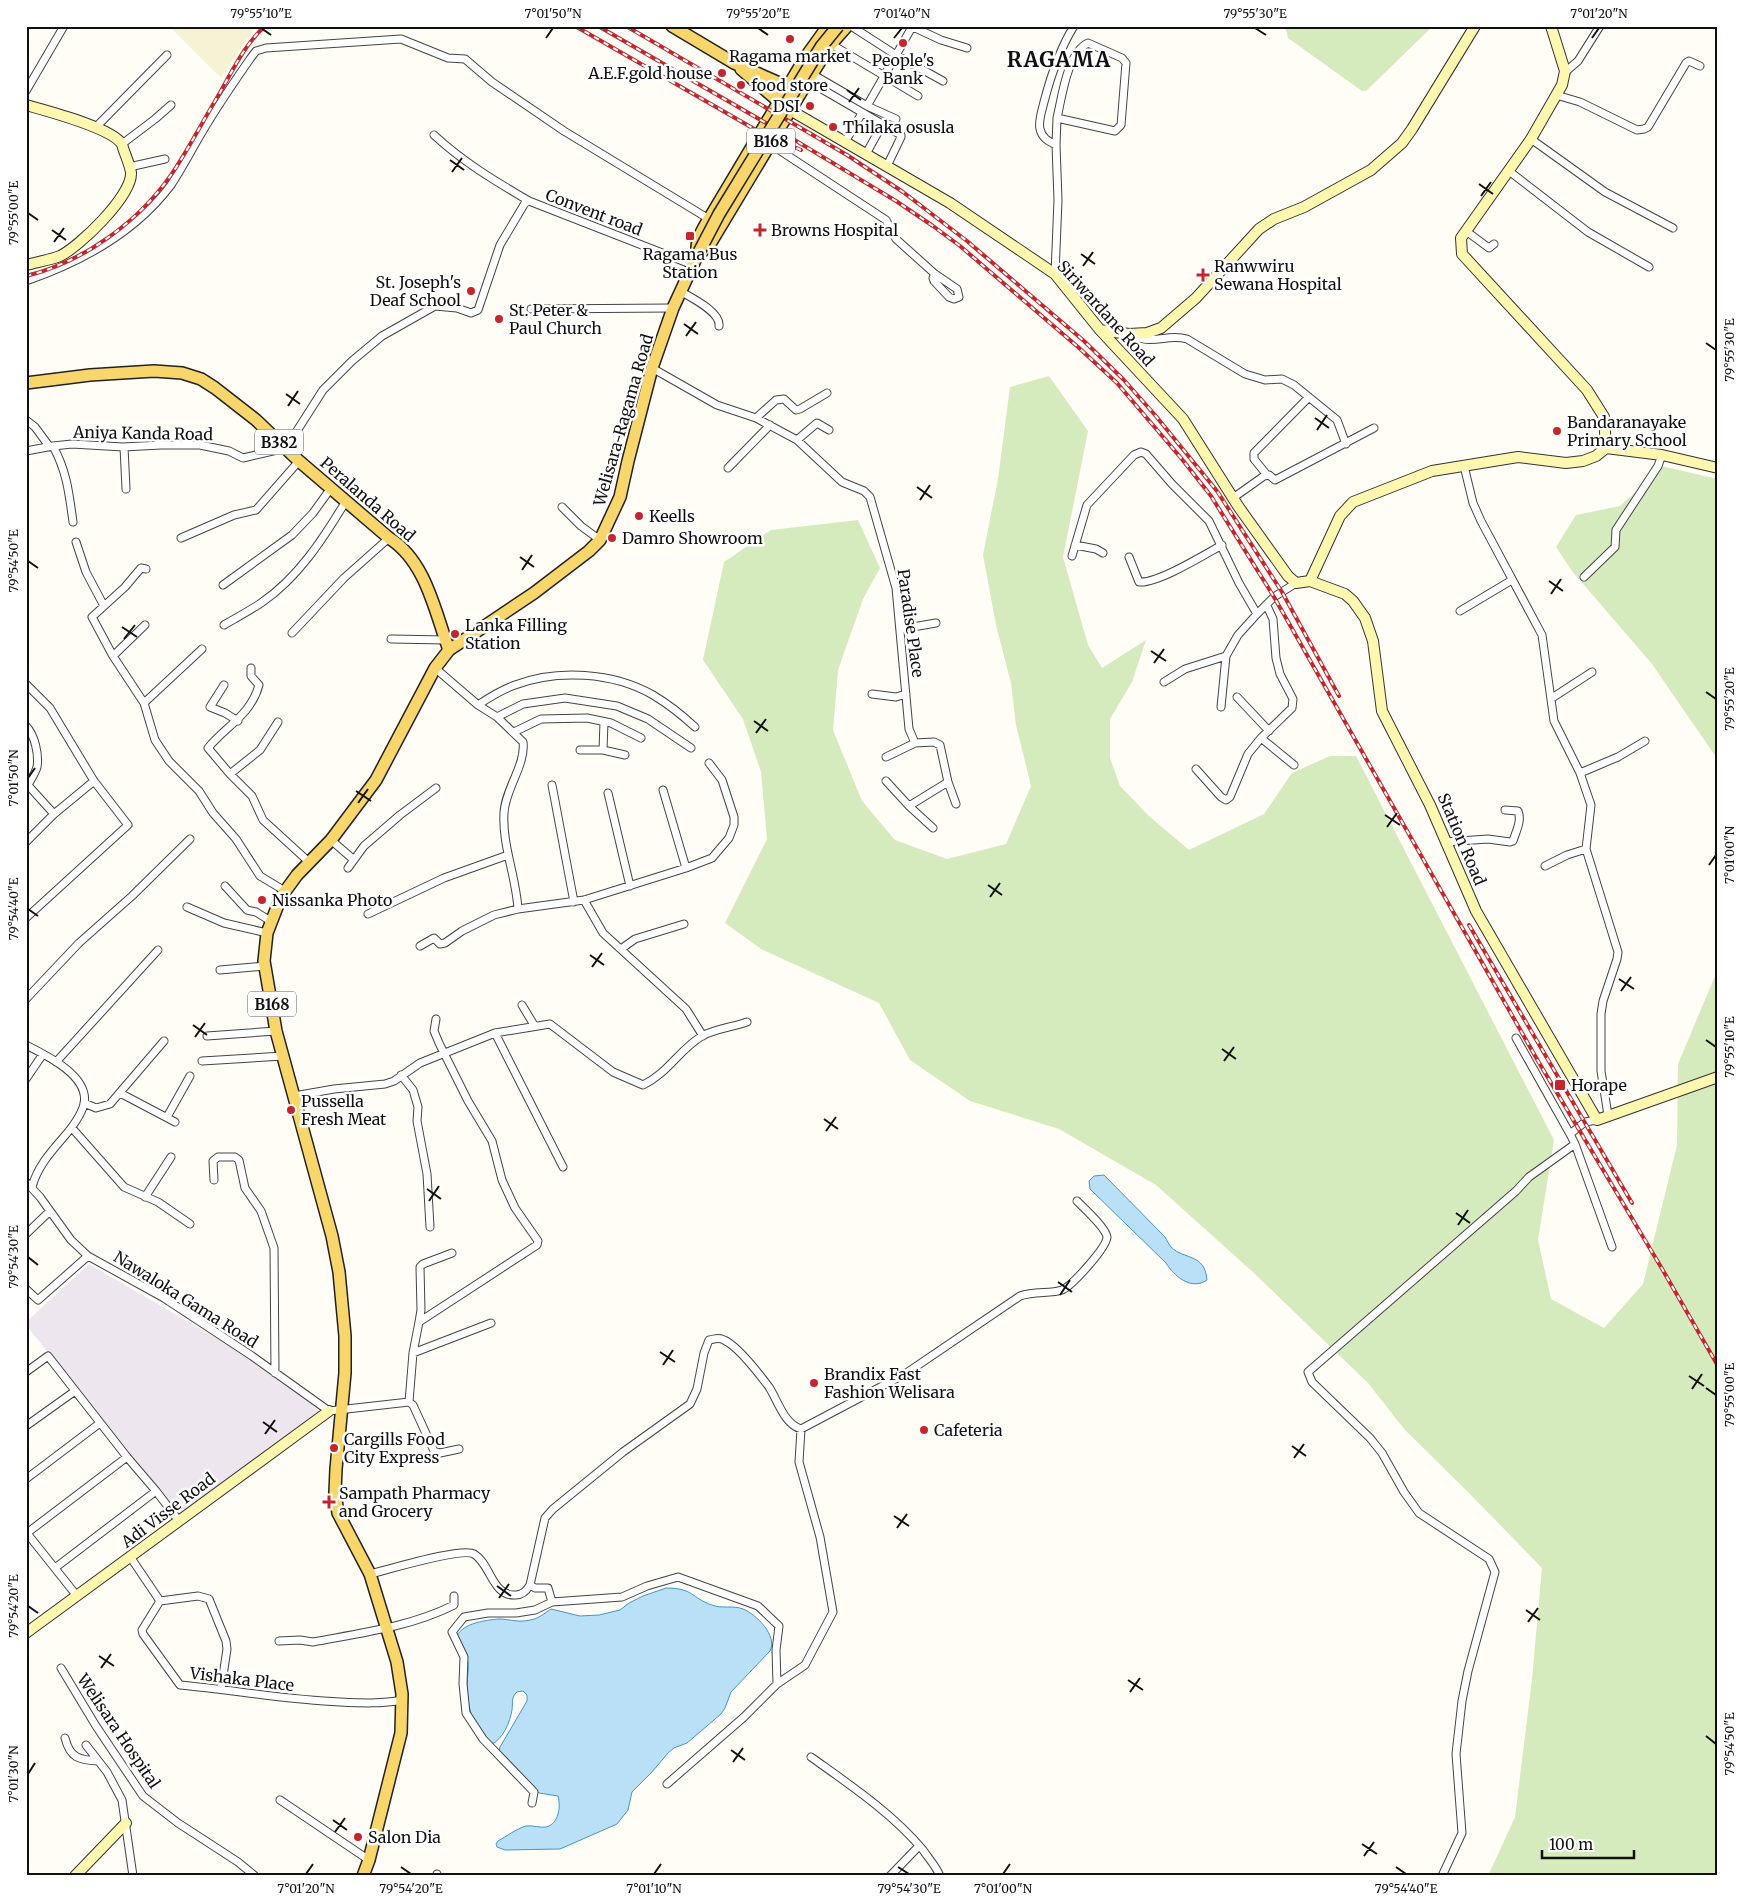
<svg xmlns="http://www.w3.org/2000/svg" width="1744" height="1902" font-family="Merriweather,serif">
<rect width="100%" height="100%" fill="#fffdf5"/>
<path fill="#eee6ef" d="M89,1264L223,1342L292,1389L309,1401L324,1417L182,1518L26,1325V1322Z"/>
<path fill="#f6f3d4" d="M169,26H256L221,78Z"/>
<path fill="#d5ebbd" d="M1285,26H1433L1366,91H1362L1288,38Z
M1049,376L1088,431L1063,557L1088,645L1102,668L1146,640L1132,682L1110,719V758L1120,786L1150,817L1189,850L1264,814L1292,773L1330,756H1356L1554,1140L1538,1240L1551,1299L1604,1328L1643,1284L1677,1145L1678,1064L1718,969V1876H1488L1515,1817L1532,1679L1542,1568L1469,1493L1405,1430L1368,1383L1255,1274L1156,1185L1059,1129L970,1101L910,1060L879,1003L761,949L725,923L767,839L761,772L743,719L703,660L724,562L771,530L858,520L880,568L863,599L838,670L833,730L862,801L895,840L947,859L1006,844L1031,786L1016,725L1011,683L996,625L983,555L998,479L1010,387Z
M1661,466L1718,479V760L1652,664L1572,571L1556,547L1576,515L1620,506L1655,475Z"/>
<path fill="#b9e0f7" stroke="#3f96cf" d="M1104,1175L1165,1237C1167,1240 1169,1245 1171,1247C1184,1260 1205,1253 1207,1280C1191,1291 1174,1276 1166,1263L1090,1189L1089,1181L1094,1176Z
M666,1588C694,1588 691,1598 712,1605C722,1609 733,1605 743,1609C756,1614 778,1636 770,1651L731,1692L725,1708L721,1714L687,1743L674,1748L669,1752L651,1773L632,1792L628,1810L617,1824L560,1849L505,1850L497,1847L496,1844L498,1841C507,1836 516,1829 526,1826C533,1825 540,1828 546,1827C559,1824 561,1806 558,1796L539,1793L535,1790L499,1753L500,1747L527,1701V1695L523,1691L517,1692C511,1697 513,1703 512,1710C510,1722 503,1739 492,1744C473,1733 467,1705 467,1685C467,1677 469,1669 468,1662C465,1653 461,1644 457,1636C463,1623 486,1620 499,1619C509,1619 519,1623 530,1620C538,1619 545,1613 551,1609L580,1616L599,1615L620,1610L629,1603L643,1596Z"/>
<g fill="none" stroke-linecap="round" stroke-linejoin="round">
<g stroke="#444" stroke-width="9">
<path id="street" d="M851,26L896,55L943,81
M911,26L941,40L967,48
M831,44L918,96
M1564,73L1578,61L1600,26
M812,74L867,106L896,119
M808,81L901,135V137L887,166
M26,91L64,26
M1556,95L1580,102L1637,130L1644,129L1648,127L1686,63L1689,61L1700,66
M867,106L912,27
M95,128L167,55
M434,135C463,162 495,181 529,201
M1531,139L1605,192L1673,228
M845,142L862,113
M122,144L155,119L171,105
M770,144L886,220L896,239L935,274L957,289L959,297L954,299L949,297L934,281L933,278L935,274
M1056,145C1048,141 1042,138 1040,129C1038,121 1042,111 1044,102C1051,75 1059,50 1074,26
M866,154L882,125
M129,167L165,159
M1509,171L1588,232L1649,267
M1466,231L1489,248L1494,244
M1055,274L1058,200L1056,145L1057,118L1115,131L1121,125L1126,63L1122,58L1088,43C1067,53 1062,97 1057,118
M26,281C81,262 136,232 171,185C183,167 193,147 204,129C218,105 234,82 250,59L256,51L266,48L401,39L448,58L465,59L492,82L564,131L709,219
M680,291C692,298 721,312 719,326
M531,309L673,308
M1132,335C1155,346 1166,333 1187,339L1245,374L1265,380L1282,379L1294,385L1337,420L1346,444
M652,368L717,405L756,418L797,440L842,482L864,491L870,497L896,588L909,729L915,743L934,742L940,745L948,782L956,804
M756,418L776,400L784,399L796,410L800,409L827,393
M26,420L35,427L49,446
M797,440L817,423L829,430
M53,446C67,472 69,493 73,522
M124,447L126,489
M26,451L53,446L72,444L123,447L161,445H200L229,451L243,458L286,448L323,390L352,361L382,336L435,306L457,308L471,313L478,310L500,245L525,203L529,201L693,265
M1464,466L1473,503L1481,521L1542,635L1554,721L1580,773L1591,805L1586,849L1618,952L1617,959L1603,1001L1601,1014V1071L1608,1115
M728,468L770,425
M1267,475L1254,459V453L1309,397
M1233,498L1264,476L1269,475L1275,480L1374,428
M562,507L581,526L600,540
M181,538L234,515L256,510L299,461
M76,542L86,572L104,606
M1075,545L1096,549L1103,553
M1072,556L1087,505L1134,455L1141,452L1146,454L1172,484L1209,521L1239,583L1257,614
M1129,557L1139,582C1157,584 1204,555 1222,545
M146,569L141,568L125,587L92,617L113,656L144,703L155,740L169,761L199,791L213,813L236,839L260,876L285,891
M1584,577L1615,547L1616,530L1658,466L1662,455
M223,585L292,535L313,513L331,488
M1460,611L1512,580
M224,625C236,618 249,611 261,603C298,578 323,539 346,501
M901,629L936,623
M292,633L344,578L389,538
M391,639L446,640
M113,656L145,625
M251,668V676L259,685C251,715 226,726 208,748L230,774L252,796L263,820L309,862
M435,668L478,705L497,717L523,742C526,765 505,789 504,813C502,845 516,876 518,909
M1164,682L1185,669L1226,656L1238,635L1257,614L1274,597L1296,583
M26,684L50,708L94,781L128,825L26,918
M224,685L210,707L225,713L238,721
M872,694L896,697L906,694
M1237,697L1269,731
M1552,698L1592,672
M144,703L202,649
M478,705C490,697 501,690 515,685C557,669 613,672 653,695C668,704 682,715 695,727
M1221,707L1226,656
M497,717L523,704L565,698L617,706L648,719L691,748
M26,726C35,735 39,755 37,767C35,774 31,779 28,785
M514,732L541,719L587,718L611,723L641,738
M1261,738L1294,765
M580,750H603L625,755
M603,750L604,722
M886,757L915,743
M1196,769L1221,797L1226,800L1230,797L1248,754L1261,738L1292,708L1293,699L1280,674L1276,658L1273,619L1267,606
M1580,773L1618,757L1645,741
M230,774L260,750L278,722
M886,781L909,806L933,828
M26,783L54,814
M552,785L574,902
M663,790L686,868
M608,793L630,886
M909,806L948,782
M331,840L354,860
M26,842L54,814L94,781
M1445,842L1488,839L1510,842L1513,841C1516,831 1522,821 1518,811L1505,810
M1545,866L1567,855L1586,849
M348,868L364,846L400,815L436,788
M225,886L247,910L256,912L272,922
M584,900L603,933L686,1009L703,1036
M187,907L224,923L267,933
M368,914L444,878L508,855
M420,946L434,938L440,944L445,943L462,931L494,915L518,909L584,900L686,868L712,858L729,838L734,825V817L722,780L709,763
M621,949L635,939L684,924
M220,970L265,966
M26,999L79,943L132,896L190,839
M522,1005L534,1025
M495,1033L563,1167
M207,1036L276,1031
M1516,1038L1570,1134
M26,1045C46,1055 90,1076 84,1104C81,1116 70,1130 62,1139C49,1154 37,1168 32,1187
M202,1061L283,1056
M56,1062L158,950
M401,1075L413,1090L418,1107L417,1121L427,1174L430,1227
M26,1079L43,1054
M120,1093L175,1122
M294,1096L334,1089L385,1084L394,1081L420,1063L495,1033L550,1024L613,1072L643,1085C667,1074 680,1049 702,1036C715,1029 733,1027 747,1022
M84,1103L96,1108L110,1104L164,1041
M167,1117L190,1076
M72,1128L124,1187L158,1202L190,1224
M1575,1144L1570,1134L1585,1122L1597,1120
M214,1180L213,1161L218,1157H235L239,1160L245,1188L261,1211L274,1248L275,1373
M26,1182L40,1197L71,1240L88,1256L164,1298L252,1356L329,1411L409,1402L413,1405L434,1451L440,1453L459,1449
M145,1197L171,1157
M26,1234L50,1211
M26,1289L38,1300L88,1256
M419,1322L421,1310L420,1267L423,1264L452,1253
M413,1353L491,1323
M26,1372L48,1356L127,1457
M409,1402L413,1353L419,1322L537,1245L538,1241L515,1208L502,1180L492,1141L468,1101L439,1043L434,1031L436,1019
M26,1426L75,1391
M26,1479L100,1423
M26,1532L77,1596
M27,1533L127,1457L156,1491
M131,1558L160,1601
M55,1568L156,1491L179,1521
M370,1574C388,1570 461,1547 474,1554C491,1564 492,1597 516,1595C523,1595 527,1590 530,1585L545,1518L553,1509L623,1452L690,1404L697,1389L704,1353L709,1340C715,1339 719,1337 724,1340C738,1346 760,1375 769,1387C778,1401 784,1424 801,1429L905,1374L1020,1296C1035,1291 1050,1294 1062,1290C1072,1286 1107,1247 1107,1237C1106,1228 1084,1208 1077,1201
M530,1585L535,1588H548L552,1602L535,1610L516,1613H488L464,1617L452,1632L464,1657L463,1684L466,1713L483,1739L534,1792L532,1803
M160,1601L142,1630L143,1634L180,1685C234,1690 287,1700 340,1702C361,1703 382,1704 402,1700
M160,1601L198,1596L209,1599L226,1641L227,1649L221,1689
M552,1602L622,1597L647,1586L678,1577L758,1606L779,1626L776,1650L777,1684
M279,1641L300,1640L313,1642C361,1633 410,1627 454,1605V1596
M61,1668L96,1726L143,1796L178,1823L238,1862L255,1876
M65,1738C70,1758 79,1760 98,1761
M86,1745L107,1772L122,1800L133,1876
M811,1757C850,1785 892,1813 923,1850C929,1859 936,1866 940,1876
M667,1784L744,1717L777,1684L805,1665L833,1612L820,1537L799,1462L801,1429
M280,1800L369,1860
M437,1874V1876
M890,1876L919,1846
M1442,1876L1462,1833L1456,1754L1462,1701L1468,1671L1495,1572L1489,1559L1419,1513L1404,1492L1382,1453L1370,1438L1312,1382L1308,1372L1516,1191L1529,1177L1575,1144L1612,1247"/>
</g>
<g stroke="#333" stroke-width="12">
<path id="secondary" d="M1551,26L1565,71L1562,85L1531,139L1461,238L1462,254L1587,390L1604,417L1606,448L1662,455L1718,468
M26,105C47,111 110,127 122,144C124,153 130,164 131,173C132,196 79,247 60,256C50,260 37,262 26,265
M790,110L950,203L1055,274L1100,330L1183,419L1238,506L1288,576L1296,583L1310,581L1345,594L1353,601L1365,618L1373,641L1382,711L1430,805L1476,911L1597,1120L1718,1077
M1100,330L1129,334L1147,333L1161,328L1196,298L1259,229L1274,219L1304,207L1371,170L1402,143L1412,129L1475,26
M1310,581L1340,516L1353,502L1432,471L1518,457L1566,463L1583,461L1596,456L1606,448
M26,1633L329,1411
M75,1876L126,1823"/>
</g>
<g stroke="#222" stroke-width="14">
<path id="primary" d="M672,26L734,63L795,90
M741,69L784,106
M697,256C695,242 702,230 709,219L805,58L828,26
M26,383L90,375L154,371L182,373L201,379L215,388L256,420L299,461L389,538C426,561 435,612 449,650
M363,1876L369,1860L401,1733L402,1694L397,1662L370,1574L338,1513L335,1492L336,1469L345,1373V1336L339,1272L332,1236L276,1031L264,961L267,933L281,897L297,875L331,840L376,780L435,668L449,650L534,593L589,551L600,540L620,497L628,461L652,368L673,308L697,256L710,244L812,74L831,44L847,26"/>
</g>
<use href="#street" stroke="#fff" stroke-width="7"/>
<use href="#secondary" stroke="#fff6b0" stroke-width="10"/>
<use href="#primary" stroke="#f9d66b" stroke-width="11"/>
<g stroke="#c4262e" stroke-width="4">
<path id="rail" d="M575,26L756,130L801,150
M598,26L778,130L896,201L933,226L960,246L1078,347L1117,383L1181,458L1211,496L1274,597L1538,1061L1661,1267L1718,1366
M626,26L847,155L903,192L967,241L1084,341L1123,379L1155,415L1217,491L1282,592L1339,696
M26,276C84,262 140,221 173,172C189,148 203,121 218,96C232,72 244,45 265,26
M1469,925L1632,1203"/>
</g>
<use href="#rail" stroke="#fff" stroke-width="2" stroke-dasharray="5.5" stroke-linecap="butt"/>
<g stroke="#222" stroke-width="14" stroke-linecap="butt">
<path id="primary-bridge" d="M697,256L719,214L821,47L838,26"/>
</g>
<use href="#primary-bridge" stroke="#f9d66b" stroke-width="11"/>
</g>
<path fill="none" stroke="#111" stroke-width="2" d="M261,28L271,35M758,28L768,35M1255,28L1266,35M546,38L553,28M894,38L902,28M1592,38L1599,28M847,90L861,100M849,102L859,88M450,160L464,170M452,172L462,158M1479,184L1493,194M1481,196L1491,182M28,213L38,220M52,230L66,240M54,242L64,228M1081,254L1095,264M1083,266L1093,252M684,324L698,334M686,336L696,322M1706,343L1716,350M286,394L300,404M288,406L298,391M1315,418L1329,428M1317,430L1327,415M917,487L932,498M920,500L930,485M520,557L534,567M28,561L38,568M522,570L532,555M1549,581L1563,591M1551,594L1561,579M122,627L137,637M124,639L135,625M1151,651L1166,661M1154,663L1164,649M1706,692L1716,699M754,721L768,731M756,733L766,719M28,778L35,768M356,791L371,801M358,803L368,789M1385,815L1400,825M1387,827L1397,813M1709,865L1716,855M988,885L1002,895M990,897L1000,883M28,909L38,916M590,955L604,965M592,967L602,953M1619,979L1634,989M1621,991L1631,977M193,1025L207,1035M195,1037L205,1023M1706,1040L1716,1047M1222,1049L1236,1059M1224,1061L1234,1047M824,1119L838,1129M826,1131L836,1117M427,1189L441,1199M429,1201L439,1186M1456,1213L1470,1223M1458,1225L1468,1210M28,1257L38,1265M1058,1282L1072,1292M1060,1295L1070,1280M660,1352L675,1362M663,1365L673,1350M1689,1376L1704,1386M1706,1388L1716,1395M1692,1389L1702,1374M263,1422L277,1432M265,1434L275,1420M1292,1446L1306,1456M1294,1458L1304,1444M894,1516L909,1526M897,1528L907,1514M497,1586L511,1596M499,1598L509,1584M28,1606L38,1613M1526,1610L1540,1620M1528,1622L1538,1608M99,1656L114,1666M101,1668L111,1654M1128,1680L1143,1690M1130,1692L1140,1678M1706,1736L1716,1744M731,1750L745,1760M733,1762L743,1748M28,1774L35,1763M333,1820L347,1830M335,1832L345,1818M1362,1844L1377,1854M1364,1856L1374,1842M401,1867L411,1874M898,1867L909,1874M1396,1867L1406,1874M306,1874L313,1864M654,1874L661,1864M1003,1874L1010,1864"/>
<g fill="#c4262e" stroke="#fff" stroke-width="2">
<circle cx="790" cy="39" r="5"/>
<circle cx="903" cy="43" r="5"/>
<circle cx="722" cy="73" r="5"/>
<circle cx="741" cy="85" r="5"/>
<circle cx="810" cy="106" r="5"/>
<circle cx="833" cy="127" r="5"/>
<path d="M757.5 222.5h5v5h5v5h-5v5h-5v-5h-5v-5h5z"/>
<rect x="685" y="231" width="10" height="10" rx="2.5"/>
<path d="M1200.5 267.5h5v5h5v5h-5v5h-5v-5h-5v-5h5z"/>
<circle cx="471" cy="291" r="5"/>
<circle cx="499" cy="319" r="5"/>
<circle cx="1557" cy="431" r="5"/>
<circle cx="639" cy="516" r="5"/>
<circle cx="612" cy="538" r="5"/>
<circle cx="455" cy="634" r="5"/>
<circle cx="262" cy="900" r="5"/>
<rect x="1554" y="1079" width="12" height="12" rx="2.5"/>
<circle cx="291" cy="1110" r="5"/>
<circle cx="814" cy="1383" r="5"/>
<circle cx="924" cy="1430" r="5"/>
<circle cx="334" cy="1448" r="5"/>
<path d="M326.5 1494.5h5v5h5v5h-5v5h-5v-5h-5v-5h5z"/>
<circle cx="358" cy="1837" r="5"/>
</g>
<g text-anchor="middle" dominant-baseline="central" stroke-width="5" stroke-linejoin="round" paint-order="stroke">
<g fill="#fff" stroke="#585858" stroke-width="1">
<rect x="747" y="128.5" width="48" height="25" rx="4"/>
<rect x="255" y="429.5" width="48" height="25" rx="4"/>
<rect x="248" y="991.5" width="48" height="25" rx="4"/>
</g>
<g font-size="15" font-weight="bold" fill="#111">
<text x="771" y="141">B168</text>
<text x="279" y="442">B382</text>
<text x="272" y="1004">B168</text>
</g>
<g font-size="16" fill="#111" stroke="#fff" text-anchor="start">
<text x="790" y="56" text-anchor="middle">Ragama market</text>
<text x="903" y="60" text-anchor="middle">People's<tspan x="903" dy="18">Bank</tspan></text>
<text x="712" y="73" text-anchor="end">A.E.F.gold house</text>
<text x="751" y="85">food store</text>
<text x="800" y="106" text-anchor="end">DSI</text>
<text x="843" y="127">Thilaka osusla</text>
<text x="771" y="230">Browns Hospital</text>
<text x="690" y="254" text-anchor="middle">Ragama Bus<tspan x="690" dy="18">Station</tspan></text>
<text x="1214" y="266">Ranwwiru<tspan x="1214" dy="18">Sewana Hospital</tspan></text>
<text x="461" y="282" text-anchor="end">St. Joseph's<tspan x="461" dy="18">Deaf School</tspan></text>
<text x="509" y="310">St. Peter &amp;<tspan x="509" dy="18">Paul Church</tspan></text>
<text x="1567" y="422">Bandaranayake<tspan x="1567" dy="18">Primary School</tspan></text>
<text x="649" y="516">Keells</text>
<text x="622" y="538">Damro Showroom</text>
<text x="465" y="625">Lanka Filling<tspan x="465" dy="18">Station</tspan></text>
<text x="272" y="900">Nissanka Photo</text>
<text x="1571" y="1085">Horape</text>
<text x="301" y="1101">Pussella<tspan x="301" dy="18">Fresh Meat</tspan></text>
<text x="824" y="1374">Brandix Fast<tspan x="824" dy="18">Fashion Welisara</tspan></text>
<text x="934" y="1430">Cafeteria</text>
<text x="344" y="1439">Cargills Food<tspan x="344" dy="18">City Express</tspan></text>
<text x="339" y="1493">Sampath Pharmacy<tspan x="339" dy="18">and Grocery</tspan></text>
<text x="368" y="1837">Salon Dia</text>
</g>
<g font-size="16" fill="#111" stroke="#fff">
<text transform="translate(594 212) rotate(21)">Convent road</text>
<text transform="translate(1106 313) rotate(48)">Siriwardane Road</text>
<text transform="translate(623 420) rotate(-74)">Welisara-Ragama Road</text>
<text transform="translate(143 433) rotate(1)">Aniya Kanda Road</text>
<text transform="translate(368 499) rotate(41)">Peralanda Road</text>
<text transform="translate(911 623) rotate(82)">Paradise Place</text>
<text transform="translate(1462 839) rotate(67)">Station Road</text>
<text transform="translate(186 1299) rotate(32)">Nawaloka Gama Road</text>
<text transform="translate(168 1510) rotate(-37)">Adi Visse Road</text>
<text transform="translate(242 1679) rotate(7)">Vishaka Place</text>
<text transform="translate(119 1731) rotate(56)">Welisara Hospital</text>
</g>
<g font-size="21" font-weight="bold" letter-spacing="1" fill="#111" stroke="#fff">
<text x="1059" y="59">RAGAMA</text>
</g>
</g>
<rect width="1744" height="1902" fill="none" stroke="#ffffff" stroke-width="55"/>
<path d="M1542 1850v8h92v-8" fill="none" stroke="#111111" stroke-width="2.5"/>
<text x="1549" y="1850" font-size="15" fill="#111111" stroke="#ffffff" stroke-width="4" paint-order="stroke">100 m</text>
<rect x="28" y="28" width="1688" height="1846" fill="none" stroke="#111" stroke-width="2"/>
<g font-size="12" text-anchor="middle" fill="#111">
<text x="261" y="18">79°55'10"E</text>
<text x="553" y="18">7°01'50"N</text>
<text x="758" y="18">79°55'20"E</text>
<text x="902" y="18">7°01'40"N</text>
<text x="1255" y="18">79°55'30"E</text>
<text x="1599" y="18">7°01'20"N</text>
<text transform="translate(14 213) rotate(-90)" y="4">79°55'00"E</text>
<text transform="translate(1730 350) rotate(-90)" y="4">79°55'30"E</text>
<text transform="translate(14 561) rotate(-90)" y="4">79°54'50"E</text>
<text transform="translate(1730 699) rotate(-90)" y="4">79°55'20"E</text>
<text transform="translate(14 778) rotate(-90)" y="4">7°01'50"N</text>
<text transform="translate(1730 855) rotate(-90)" y="4">7°01'00"N</text>
<text transform="translate(14 909) rotate(-90)" y="4">79°54'40"E</text>
<text transform="translate(1730 1047) rotate(-90)" y="4">79°55'10"E</text>
<text transform="translate(14 1257) rotate(-90)" y="4">79°54'30"E</text>
<text transform="translate(1730 1395) rotate(-90)" y="4">79°55'00"E</text>
<text transform="translate(14 1606) rotate(-90)" y="4">79°54'20"E</text>
<text transform="translate(1730 1744) rotate(-90)" y="4">79°54'50"E</text>
<text transform="translate(14 1774) rotate(-90)" y="4">7°01'30"N</text>
<text x="306" y="1893">7°01'20"N</text>
<text x="411" y="1893">79°54'20"E</text>
<text x="654" y="1893">7°01'10"N</text>
<text x="909" y="1893">79°54'30"E</text>
<text x="1003" y="1893">7°01'00"N</text>
<text x="1406" y="1893">79°54'40"E</text>
</g>
</svg>
